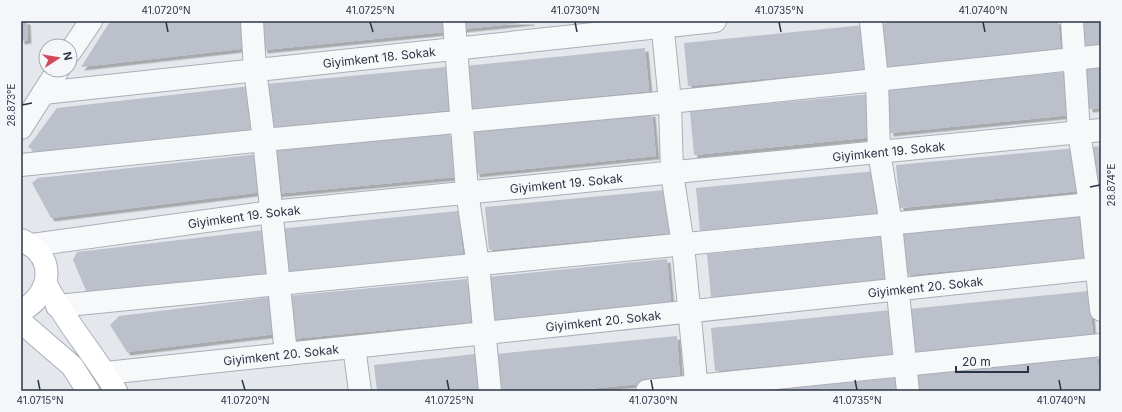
<svg xmlns="http://www.w3.org/2000/svg" width="1122" height="412" font-family="Inter,sans-serif">
<defs>
<filter id="shadow"><feDropShadow dx="3.5" dy="3.5" stdDeviation="0" flood-color="#0004"/></filter>
</defs>
<rect width="100%" height="100%" fill="#e4e7ec"/>
<path fill="#bbc0ca" filter="url(#shadow)" d="M21,21H27L28,40L21,41Z
M125,21H246L249,48L81,67L109,23Z
M261,21H443L444,32L264,50Z
M462,21H531V22L463,29Z
M910,21H1058L1061,50L881,67L877,24Z
M1079,21H1101V48L1081,50Z
M864,25L868,69L688,86L684,43Z
M645,48L649,91L469,109L465,66Z
M1101,64V108L1089,109L1085,66Z
M446,67L450,110L270,127L266,84Z
M1066,72L1070,115L890,133L886,90Z
M251,86L257,130L40,154L28,147L57,108Z
M870,94L874,137L694,155L690,111Z
M652,113L656,156L476,174L472,131Z
M450,134L455,177L275,194L270,151Z
M1101,146V190H1096L1092,147Z
M1076,148L1080,191L900,208L896,165Z
M259,154L262,192L51,218L32,183L38,178Z
M876,171L880,214L700,231L696,188Z
M665,190L669,233L489,250L485,207Z
M458,211L463,254L283,272L278,229Z
M1083,215L1087,258L907,275L903,232Z
M264,230L269,273L87,293L73,260L77,252Z
M887,236L891,279L711,297L707,254Z
M667,259L671,302L491,320L487,277Z
M467,279L471,322L291,339L287,296Z
M1089,291L1093,335L913,352L909,309Z
M272,297L275,334L127,352L110,325L119,316Z
M891,310L895,354L715,371L711,328Z
M677,336L680,380L566,391H500L496,354Z
M475,354L479,391H377L374,365Z
M1097,355L1101,391H919L917,372Z
M895,378L896,391H773V390Z"/>
<g fill="none" stroke-linecap="round" stroke-linejoin="round">
<g stroke="#a9aeb7" stroke-width="24">
<g id="street">
<path d="M252,21L255,70L264,140L286,354"/>
<path d="M454,21L467,192L478,265L490,391"/>
<path d="M662,21L670,102L672,173L683,245L697,391"/>
<path d="M871,21L877,79L879,152L891,224L908,391"/>
<path d="M1072,21L1079,132L1090,204L1101,310"/>
<path d="M70,52L91,21"/>
<path id="s1" d="M43,93L715,21"/>
<path d="M21,128L58,70"/>
<path d="M21,165L264,140L670,102L1101,56"/>
<path id="s2" d="M32,245L271,212L1101,130"/>
<path d="M57,306L1101,203"/>
<path d="M354,347L360,391"/>
<path id="s3" d="M106,373L1101,268"/>
<path d="M647,391L1101,345"/>
</g>
</g>
<g stroke="#a9aeb7" stroke-width="24">
<path id="secondary" d="M21,240C57,255 53,294 21,311
M46,284C65,322 94,354 116,391
M21,322L72,366L88,391"/>
</g>
<use href="#street" stroke="#f7f8fa" stroke-width="22"/>
<use href="#secondary" stroke="#fff" stroke-width="22"/>
</g>
<path fill="none" stroke="#2b3445" stroke-width="1.5" d="M166,22L168,32M370,22L373,32M575,22L577,32M779,22L781,32M983,22L985,32M22,105L32,103M1090,187L1100,185M38,380L40,390M242,380L245,390M447,380L449,390M651,380L653,390M855,380L857,390M1059,380L1061,390"/>
<g text-anchor="middle" dominant-baseline="central" stroke-width="4" stroke-linejoin="round" paint-order="stroke">
<g font-size="12" fill="#2b3445" stroke="#f4f6f9">
<text stroke="none"><textPath href="#s1" startOffset="338">Giyimkent 18. Sokak</textPath></text>
<text stroke="none"><textPath href="#s2" startOffset="862">Giyimkent 19. Sokak</textPath></text>
<text stroke="none"><textPath href="#s2" startOffset="538">Giyimkent 19. Sokak</textPath></text>
<text stroke="none"><textPath href="#s2" startOffset="214">Giyimkent 19. Sokak</textPath></text>
<text stroke="none"><textPath href="#s3" startOffset="824">Giyimkent 20. Sokak</textPath></text>
<text stroke="none"><textPath href="#s3" startOffset="500">Giyimkent 20. Sokak</textPath></text>
<text stroke="none"><textPath href="#s3" startOffset="176">Giyimkent 20. Sokak</textPath></text>
</g>
</g>
<rect width="1122" height="412" fill="none" stroke="#f4f6f9" stroke-width="44"/>
<g transform="translate(58 58) rotate(78)"><circle r="19" fill="#f4f6f9" stroke="#a4a8b1"/>
<path d="M0-3L7 15L0 10L-7 15Z" fill="#d1495b"/>
<text y="-6" font-size="11" font-weight="bold" text-anchor="middle" fill="#2b3445">N</text>
</g>
<path d="M956 366v6h72v-6" fill="none" stroke="#2b3445" stroke-width="2"/>
<text x="962" y="366" font-size="12" fill="#2b3445" stroke="#f4f6f9" stroke-width="3" paint-order="stroke">20 m</text>
<rect x="22" y="22" width="1078" height="368" fill="none" stroke="#2b3445" stroke-width="1.5"/>
<g font-size="10" text-anchor="middle" fill="#2b3445">
<text x="166" y="14">41.0720°N</text>
<text x="370" y="14">41.0725°N</text>
<text x="575" y="14">41.0730°N</text>
<text x="779" y="14">41.0735°N</text>
<text x="983" y="14">41.0740°N</text>
<text transform="translate(11 105) rotate(-90)" y="4">28.873°E</text>
<text transform="translate(1111 185) rotate(-90)" y="4">28.874°E</text>
<text x="40" y="404">41.0715°N</text>
<text x="245" y="404">41.0720°N</text>
<text x="449" y="404">41.0725°N</text>
<text x="653" y="404">41.0730°N</text>
<text x="857" y="404">41.0735°N</text>
<text x="1061" y="404">41.0740°N</text>
</g>
</svg>
